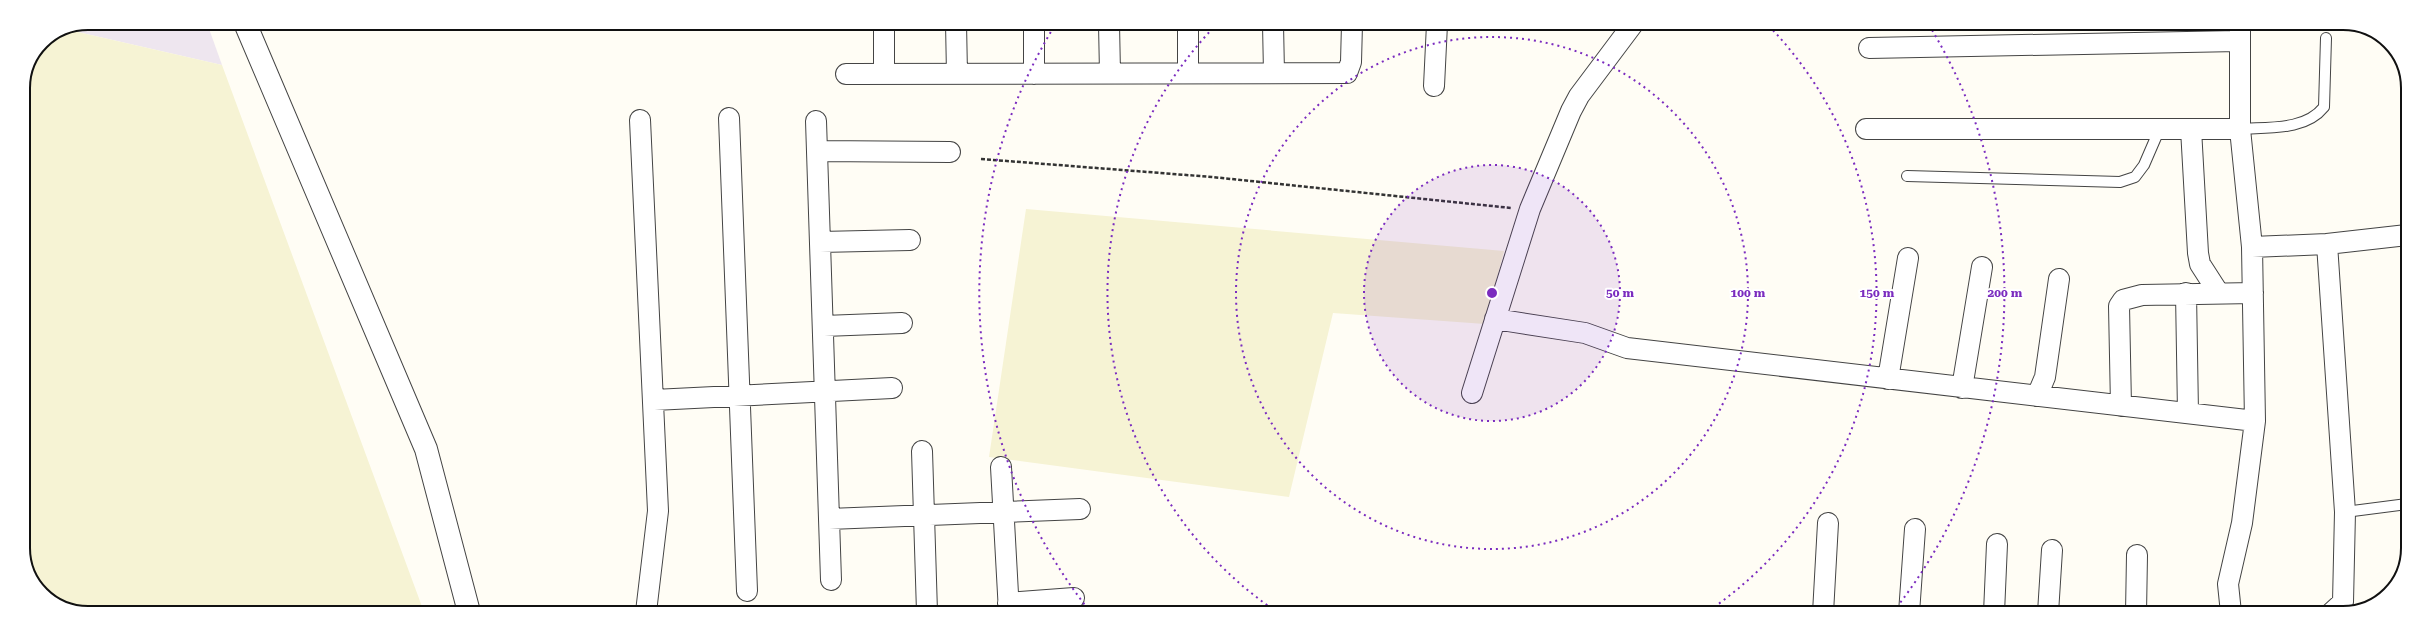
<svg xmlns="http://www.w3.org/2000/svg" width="2431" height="636" font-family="'Roboto Serif',serif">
<rect width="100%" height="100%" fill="#fffdf5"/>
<path fill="#eee6ef" d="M88,23H207L222,65L69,30Z"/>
<path fill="#f6f3d4" d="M69,30L222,65L424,612H75L39,591L24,557L23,87L42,42Z
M1026,209L1504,251L1485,324L1333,313L1289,497L989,457Z"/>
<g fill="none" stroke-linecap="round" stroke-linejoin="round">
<g stroke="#444" stroke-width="12">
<path id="service" d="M2240,129C2268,127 2305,131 2324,107L2326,38
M1907,176L2120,182L2135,177L2144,165L2160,128
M2345,512L2407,504"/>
</g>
<g stroke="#444" stroke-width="22">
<path id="minor" d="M884,23V74
M956,23L957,74
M1034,24V74
M1109,24L1110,73
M1188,24V73
M1273,24L1274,73
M2240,24V129L2252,247L2327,244L2345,512L2343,602L2331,613
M1869,48L2238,41
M846,74L1347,73L1351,62L1352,24
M1434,86L1437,24
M729,118L747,591
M640,120L658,511L646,612
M816,121L831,580
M1866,129H2240
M2191,129L2198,253L2200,264L2218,292
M817,151L950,152
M820,242L910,240
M2327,244L2407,235
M2186,293L2188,413
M1495,319L1585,333L1627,348L2255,421
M824,326L902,323
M1888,379L1908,258
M1962,388L1982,267
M1472,393L1530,209L1571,111L1579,96L1633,24
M2037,396L2045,377L2059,279
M654,400L892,388
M2121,406L2119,306L2123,300L2142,295L2253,293
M922,451L927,612
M1001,467L1009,612
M829,519L1080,509
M1008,603L1074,598
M1823,613L1828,523
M1909,613L1915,529
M1994,613L1997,544
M2048,613L2052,550
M2136,613L2137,555
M2231,613L2228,584L2242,523L2255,421L2252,247"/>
</g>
<g stroke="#444" stroke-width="24">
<path id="tertiary" d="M245,23L426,449L469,612"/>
</g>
<path stroke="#333" stroke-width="2.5" stroke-dasharray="4 2" stroke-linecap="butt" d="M981,159L1212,177L1511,208"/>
<use href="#service" stroke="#fff" stroke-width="10"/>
<use href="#minor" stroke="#fff" stroke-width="20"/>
<use href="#tertiary" stroke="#fff" stroke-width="22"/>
</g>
<circle cx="1492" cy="293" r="128" fill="#7b2cbf" fill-opacity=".12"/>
<g fill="none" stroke="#7b2cbf" stroke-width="2" stroke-dasharray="2 4">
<circle cx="1492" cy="293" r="128"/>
<circle cx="1492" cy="293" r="256"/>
<path d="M1277 612A385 385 0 0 1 1215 26M1769 26A385 385 0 0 1 1707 612"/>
<path d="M1088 609A513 513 0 0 1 1055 25M1929 25A513 513 0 0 1 1893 612"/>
</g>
<path d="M0 0H2431V636H0ZM88 30H2343A58 58 0 0 1 2401 88V548A58 58 0 0 1 2343 606H88A58 58 0 0 1 30 548V88A58 58 0 0 1 88 30Z" fill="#fff" fill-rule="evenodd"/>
<path fill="none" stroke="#111" stroke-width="2" d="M88 30H2343A58 58 0 0 1 2401 88V548A58 58 0 0 1 2343 606H88A58 58 0 0 1 30 548V88A58 58 0 0 1 88 30Z"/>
<circle cx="1492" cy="293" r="6" fill="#7b2cbf" stroke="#fff" stroke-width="2"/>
<g font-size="12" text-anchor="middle" font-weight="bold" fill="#7b2cbf" stroke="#fff" stroke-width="4" stroke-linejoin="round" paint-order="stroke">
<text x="1620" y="297">50 m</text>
<text x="1748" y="297">100 m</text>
<text x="1877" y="297">150 m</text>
<text x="2005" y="297">200 m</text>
</g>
</svg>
